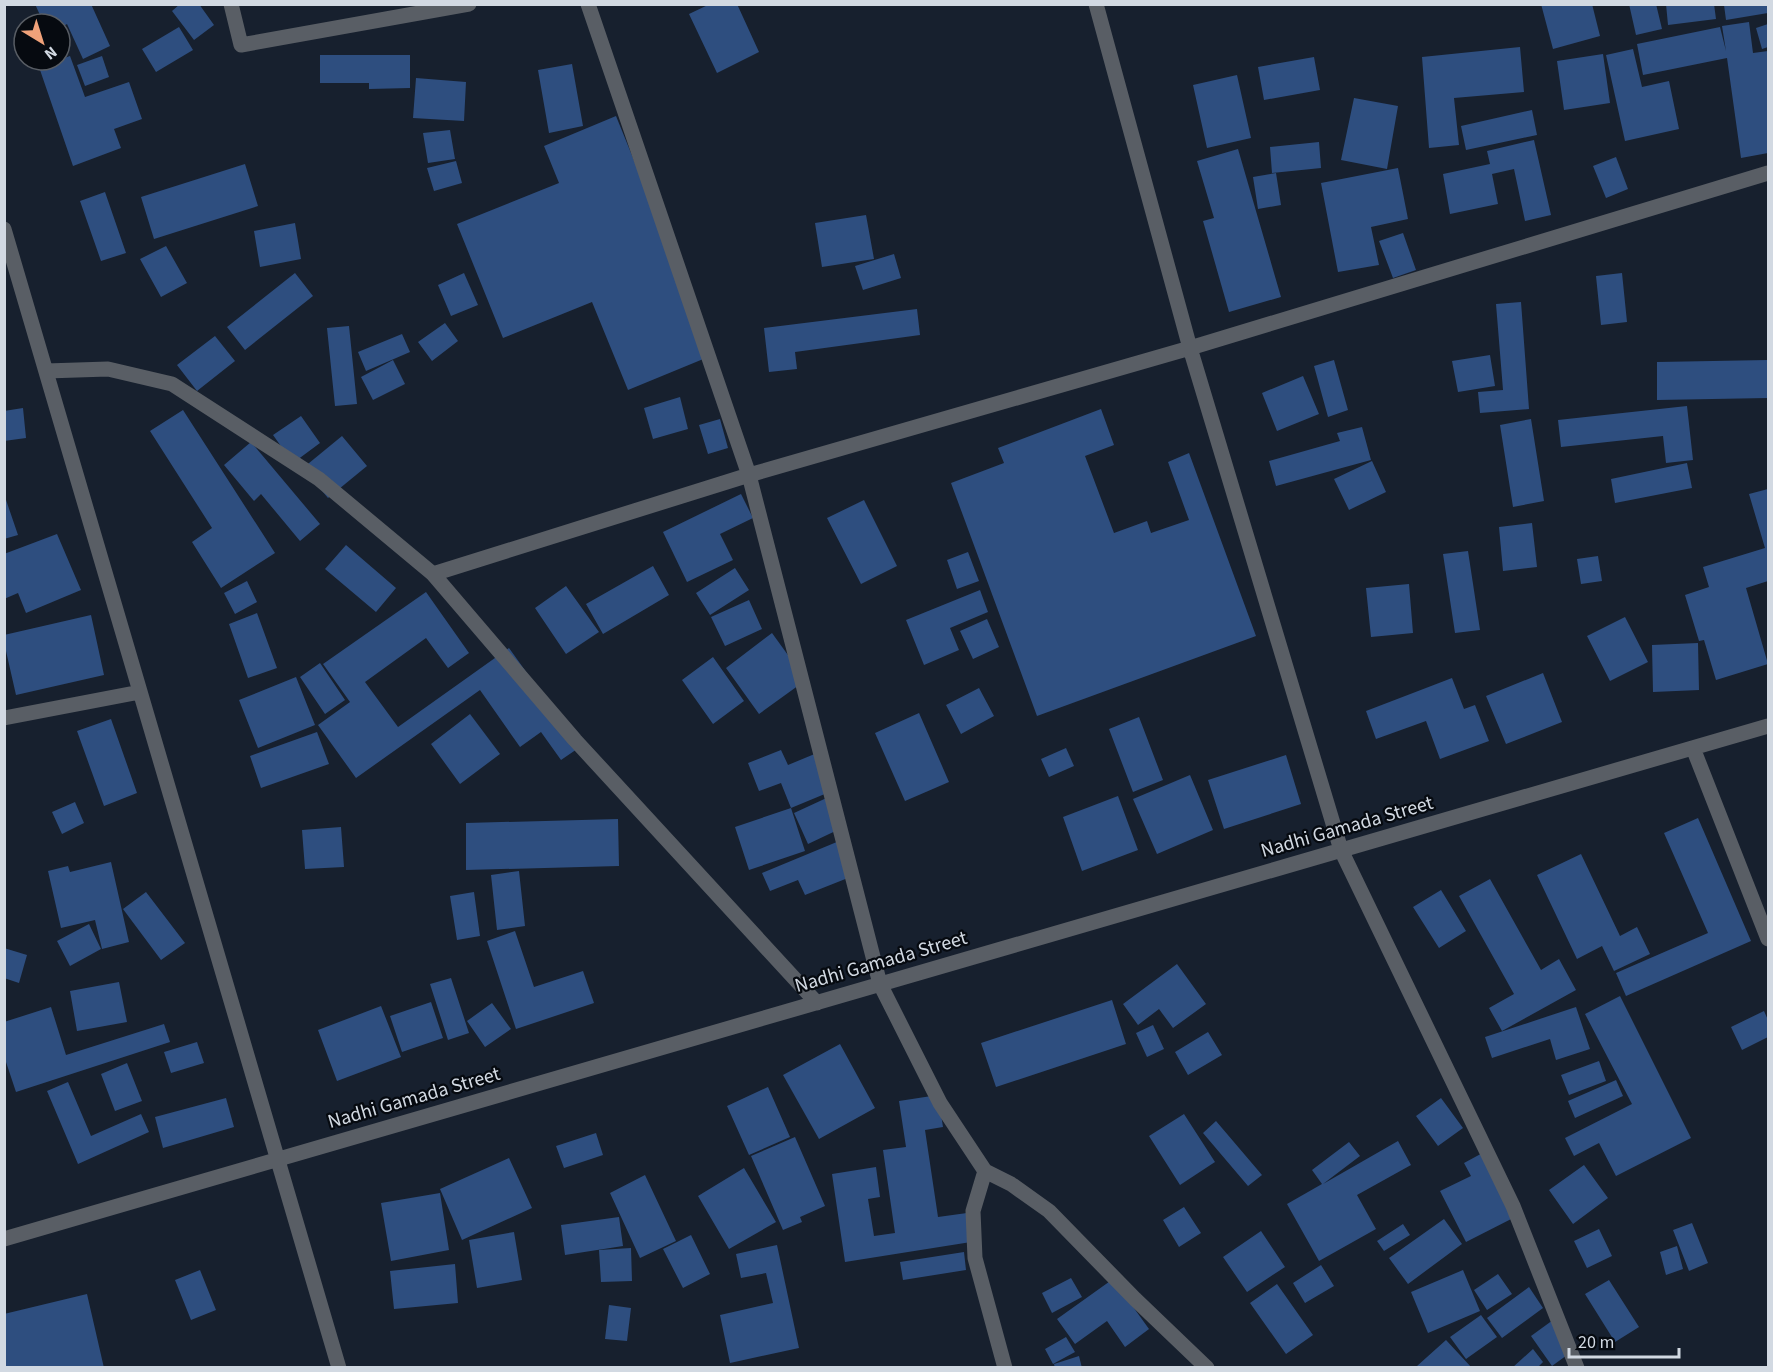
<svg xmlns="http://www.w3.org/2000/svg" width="1773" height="1372" font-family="'Source Sans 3',sans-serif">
<rect width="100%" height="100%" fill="#17202e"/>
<path fill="#2e4e7f" d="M35,4H91L110,46L83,59L67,24L60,28V24H44Z
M180,4H199L214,25L194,40L172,11Z
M710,4H737L759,52L717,73L689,14Z
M1541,4H1592L1600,36L1553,49Z
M1629,4H1656L1662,29L1636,35Z
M1666,4H1714L1716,19L1668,25Z
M1724,5H1768V13L1726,20Z
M1749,22L1753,53L1768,51V153L1741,158L1727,58L1643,75L1637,44L1720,27L1726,51L1722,26Z
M1768,24V47L1762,49L1756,28Z
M179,27L193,50L156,72L142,49Z
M1520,47L1524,92L1454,98L1459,145L1429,148L1422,57Z
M1633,49L1642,87L1669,81L1679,129L1625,141L1606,55Z
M1603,54L1610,103L1564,110L1557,61Z
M320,55H410V88L369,89V83H320Z
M70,56L85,97L129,82L142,119L114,129L121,148L73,166L39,67Z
M102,56L109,77L85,86L77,65Z
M1314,57L1320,90L1264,100L1258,67Z
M572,64L583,126L549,133L538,70Z
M1237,75L1251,138L1207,148L1193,85Z
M416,78L466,82L464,121L413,118Z
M1354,98L1398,106L1387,169L1341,160Z
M1532,110L1537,135L1466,150L1461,126Z
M616,116L713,355L628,390L592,302L503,338L457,224L559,183L544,146Z
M450,130L455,159L428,163L423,133Z
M1534,140L1551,215L1525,221L1514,169L1492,174L1498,204L1450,214L1443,174L1490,164L1487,151Z
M1319,142L1321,168L1272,173L1270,147Z
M1238,149L1281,297L1229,312L1203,221L1214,218L1197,161Z
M1616,157L1628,189L1606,198L1593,166Z
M456,161L462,183L434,191L427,168Z
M245,164L258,206L154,239L141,197Z
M1398,168L1408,219L1371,227L1379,265L1338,272L1321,183Z
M1276,173L1281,205L1258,209L1253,177Z
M105,192L126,253L101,261L80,201Z
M866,215L874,259L822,267L815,223Z
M295,223L301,259L260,267L254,231Z
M1403,233L1416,270L1393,278L1379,241Z
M166,246L187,283L161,297L140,259Z
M894,254L901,278L863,290L855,266Z
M295,273L313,296L245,350L227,327Z
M464,273L478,305L451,316L438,285Z
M1622,273L1627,322L1601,325L1596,276Z
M1521,302L1529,409L1480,413L1478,392L1503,390L1496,304Z
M917,309L920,335L795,352L797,369L769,372L764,328Z
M445,323L458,341L432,361L418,342Z
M349,326L357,404L335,406L327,328Z
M402,334L410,352L366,371L358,352Z
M215,336L235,361L197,391L177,365Z
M1490,355L1495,386L1458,392L1452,361Z
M393,360L405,384L373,400L361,377Z
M1334,360L1348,410L1328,417L1314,366Z
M1768,360V398L1657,400V362Z
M1303,376L1319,414L1277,431L1262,393Z
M680,397L688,429L653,439L644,408Z
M1687,406L1693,460L1666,463L1663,436L1561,447L1558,420Z
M23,408L26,438L4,441V411Z
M1101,409L1114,445L1085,456L1114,533L1147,521L1151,533L1189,520L1168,462L1189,453L1256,636L1037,716L951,483L1004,463L998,448Z
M183,410L275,553L221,588L192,542L212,528L150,431Z
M301,416L320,443L293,463L273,435Z
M720,419L728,448L708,454L699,425Z
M1531,419L1544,501L1513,507L1500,425Z
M1362,427L1371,460L1276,486L1269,461L1340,441L1337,433Z
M342,436L367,466L328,498L303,468Z
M251,442L320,524L300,541L261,494L254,501L224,465Z
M1372,461L1386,492L1349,510L1334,479Z
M1687,463L1692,488L1615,503L1611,479Z
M1768,489V581L1746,588L1768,664L1716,680L1704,640L1699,641L1685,595L1709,587L1703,567L1765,548L1749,494Z
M4,494L18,535L4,539Z
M741,494L753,518L720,534L733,560L687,582L663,532Z
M864,500L897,566L861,584L827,518Z
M1532,523L1537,567L1503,571L1499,527Z
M57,534L81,590L26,613L18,593L4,599V554Z
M346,545L396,588L376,612L325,569Z
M1468,551L1480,630L1455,633L1443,554Z
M968,552L979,581L957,589L947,560Z
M1598,556L1602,581L1581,584L1577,559Z
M653,566L669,595L603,634L586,604Z
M735,568L749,590L710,615L696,593Z
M247,581L257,602L235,614L224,593Z
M1409,584L1413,633L1371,637L1366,588Z
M566,586L599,632L566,654L535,608Z
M980,590L988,612L950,628L959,650L924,665L906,620Z
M426,592L469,653L448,668L426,638L365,682L398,727L509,648L580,747L561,760L541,732L520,747L480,690L356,778L318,725L350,702L323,664Z
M749,600L762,629L725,646L711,617Z
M257,613L277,668L248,678L229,624Z
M91,615L104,675L16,695L6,651H4V635Z
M1625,617L1648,662L1610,681L1587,636Z
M987,619L999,647L973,659L960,631Z
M772,633L806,680L759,714L726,668Z
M1698,643L1699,690L1653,692L1652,645Z
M713,657L744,701L713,724L682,680Z
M320,663L345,700L325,714L300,677Z
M1543,673L1562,722L1506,744L1486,696Z
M296,677L315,725L258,748L239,700Z
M1452,678L1464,709L1475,705L1489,741L1440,759L1426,721L1376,739L1366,711Z
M979,688L994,716L961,734L946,705Z
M919,713L949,782L905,801L875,733Z
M470,714L500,754L460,784L431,744Z
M1139,717L1163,780L1133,792L1109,729Z
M111,719L137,793L104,806L77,731Z
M317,732L329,764L261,788L250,756Z
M1066,748L1074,766L1049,777L1041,759Z
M781,750L788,765L817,753L832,791L791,808L781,783L759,791L748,763Z
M1286,755L1301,804L1224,829L1208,780Z
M1190,775L1213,830L1157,854L1133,799Z
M833,795L846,826L808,844L794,813Z
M1118,796L1138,850L1082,871L1063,817Z
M75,802L84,823L62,834L52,812Z
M791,808L805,851L749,870L735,827Z
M1698,818L1751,941L1626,996L1616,973L1708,933L1664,833Z
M618,819L619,866L466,870V823Z
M341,827L344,867L305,869L302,830Z
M844,839L858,874L805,895L798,880L770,891L762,873Z
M1581,854L1620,936L1637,927L1650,954L1614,971L1602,946L1577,959L1537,875Z
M111,862L129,942L102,949L95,920L61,928L48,871L68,866L70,872Z
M519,871L525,926L497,930L491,875Z
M1490,879L1541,970L1559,959L1576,990L1502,1031L1489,1008L1514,994L1459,896Z
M1441,890L1466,931L1439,948L1413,907Z
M146,892L185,943L161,960L123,909Z
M474,892L480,936L457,940L450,896Z
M89,924L101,949L70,966L57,941Z
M515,931L534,987L583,971L594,1003L516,1029L487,941Z
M4,948L27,955L19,983L4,978Z
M1177,964L1206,1004L1173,1028L1159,1009L1138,1025L1123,1004Z
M451,978L469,1033L448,1040L430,984Z
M119,982L127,1022L77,1031L70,991Z
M1620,996L1691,1138L1616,1176L1599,1143L1574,1156L1565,1138L1632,1104L1585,1014Z
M1112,1000L1126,1044L996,1087L981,1043Z
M431,1002L443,1038L402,1052L390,1016Z
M492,1003L511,1029L485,1047L467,1021Z
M381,1006L401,1057L337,1081L318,1030Z
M51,1007L66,1055L164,1024L170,1042L16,1092L4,1056V1022Z
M1576,1007L1590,1049L1556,1060L1550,1039L1492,1058L1485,1037Z
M1764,1011L1768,1020V1037L1742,1050L1731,1027Z
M1153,1025L1164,1049L1147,1057L1136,1033Z
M1208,1032L1222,1055L1188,1075L1175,1052Z
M197,1042L204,1063L171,1073L164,1052Z
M840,1044L875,1108L819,1139L783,1075Z
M1599,1061L1606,1081L1569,1095L1561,1075Z
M127,1063L142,1101L115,1111L101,1074Z
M1616,1080L1623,1096L1575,1118L1568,1101Z
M68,1082L91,1136L141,1114L149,1132L78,1164L47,1091Z
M768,1087L790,1137L749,1155L727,1106Z
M938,1095L943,1127L925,1130L938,1217L967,1213L971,1242L845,1262L832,1174L876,1167L880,1197L868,1199L874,1236L895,1233L883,1150L906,1147L899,1101Z
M226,1098L234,1127L163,1148L155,1117Z
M1441,1098L1463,1128L1438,1146L1416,1116Z
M1184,1114L1215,1162L1180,1185L1149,1136Z
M1216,1121L1262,1175L1248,1186L1203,1133Z
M596,1133L603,1155L564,1168L556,1146Z
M795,1137L825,1206L800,1217L802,1222L783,1230L751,1156Z
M1398,1141L1411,1165L1357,1195L1376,1229L1319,1261L1287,1204L1322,1184L1312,1170L1349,1142L1360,1156L1323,1184Z
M1488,1150L1521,1214L1466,1242L1440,1191L1471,1176L1464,1163Z
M509,1158L532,1208L462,1240L440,1189Z
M1584,1165L1608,1198L1573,1224L1549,1190Z
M744,1168L776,1222L729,1249L698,1196Z
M645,1175L676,1241L640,1258L610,1193Z
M440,1193L449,1250L391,1261L381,1203Z
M1184,1207L1201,1233L1179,1247L1163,1220Z
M619,1217L623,1246L565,1255L561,1225Z
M1444,1219L1462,1244L1408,1284L1389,1258Z
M1692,1223L1708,1263L1689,1271L1673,1230Z
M1403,1224L1410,1235L1384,1251L1377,1241Z
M1599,1229L1612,1256L1587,1268L1574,1241Z
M1261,1231L1285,1267L1247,1292L1223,1257Z
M514,1232L522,1280L477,1288L469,1240Z
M691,1235L710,1274L683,1288L663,1249Z
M777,1245L799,1348L730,1363L720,1315L773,1303L766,1273L741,1278L736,1254Z
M1677,1246L1683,1269L1666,1275L1660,1252Z
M631,1248L632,1281L601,1282L599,1250Z
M964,1252L966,1270L903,1280L900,1262Z
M455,1264L458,1303L394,1309L390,1271Z
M1321,1265L1334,1286L1305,1303L1293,1283Z
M200,1270L216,1310L191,1320L175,1280Z
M1463,1270L1480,1311L1428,1333L1411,1292Z
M1498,1274L1512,1294L1487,1310L1474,1290Z
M1071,1278L1082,1297L1052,1313L1042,1293Z
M1113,1279L1149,1329L1125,1347L1107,1321L1075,1344L1057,1319Z
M1609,1280L1639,1327L1615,1342L1585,1294Z
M1277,1284L1313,1335L1286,1354L1250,1303Z
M1529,1287L1543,1308L1502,1338L1487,1318Z
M87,1294L104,1368H6L4,1314Z
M609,1305L631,1308L627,1341L605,1339Z
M1481,1315L1497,1337L1466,1359L1450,1337Z
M1553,1320L1574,1350L1552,1366L1531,1336Z
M1066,1337L1075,1352L1053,1364L1045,1349Z
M1446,1340L1472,1368H1419L1417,1366Z
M1533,1349L1543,1362L1537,1368H1512Z
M1079,1356L1082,1368H1055L1054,1364Z"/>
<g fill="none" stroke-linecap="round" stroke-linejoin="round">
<path stroke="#595e65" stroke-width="15" d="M231,4L241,45L469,4
M588,4L749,475L880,984L940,1103L985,1171L1011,1184L1049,1211L1135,1299L1207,1368
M1096,4L1190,348L1341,850L1513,1206L1577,1368
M4,229L339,1368
M46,371L108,369L172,384L319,479L433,574L575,740L817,1003
M433,574L749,475L1190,348L1768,173
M4,718L140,692
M1693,748L1768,939
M985,1171L973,1211L975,1258L1005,1368
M4,1239L1768,726"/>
</g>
<g text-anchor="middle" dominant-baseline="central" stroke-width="4.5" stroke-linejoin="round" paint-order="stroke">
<g font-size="20" fill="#d2d9e2" stroke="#060a10">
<text transform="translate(1347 827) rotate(-16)">Nadhi Gamada Street</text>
<text transform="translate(881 962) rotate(-16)">Nadhi Gamada Street</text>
<text transform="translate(414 1098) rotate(-16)">Nadhi Gamada Street</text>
</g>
</g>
<rect width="1773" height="1372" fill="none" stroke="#d2d9e2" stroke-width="12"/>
<g transform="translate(42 42) rotate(142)"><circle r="28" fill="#060a10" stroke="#585d64" stroke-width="1.5"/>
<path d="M0-4.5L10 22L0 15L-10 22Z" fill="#f0a27a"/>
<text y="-9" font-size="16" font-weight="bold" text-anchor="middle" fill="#d2d9e2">N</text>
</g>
<path d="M1569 1348v9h110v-9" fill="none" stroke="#d2d9e2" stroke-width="3"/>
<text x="1578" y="1348" font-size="18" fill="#d2d9e2" stroke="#060a10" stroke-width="4.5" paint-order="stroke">20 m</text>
</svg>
